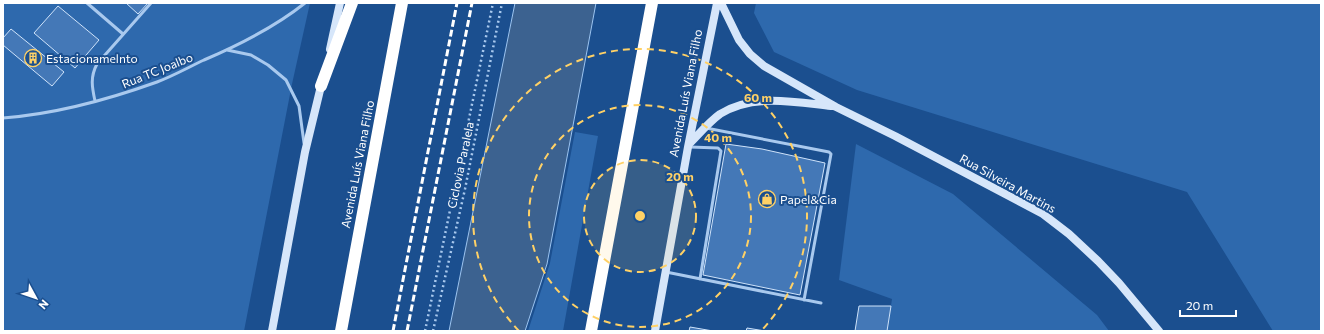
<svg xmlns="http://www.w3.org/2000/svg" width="1324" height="334" font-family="Commissioner,sans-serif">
<rect width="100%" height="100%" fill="#1b4f8f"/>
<path fill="#2e69ad" d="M3,3H310L292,84L244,331H3Z
M756,3H1321V331H1273L1187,192L857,90L774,52L754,13Z
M575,132L598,136L563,331H528L550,263Z
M856,144L953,194L1097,315L1109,331H887L892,299L839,280Z"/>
<path fill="#3c6290" stroke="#9cc4f0" d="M515,3H596L547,264L525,331H449Z"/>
<path fill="#4478b7" stroke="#cfe3fa" d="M126,3H148L138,14Z
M58,6L99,40L75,68L34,33Z
M11,29L64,72L52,86L3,45V38Z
M726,144L762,149L825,163L800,295L703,275Z
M859,306H891L887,331H855Z
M690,327L713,331H689Z
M747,328L765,331H746Z"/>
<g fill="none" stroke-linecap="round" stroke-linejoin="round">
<path stroke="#a9c9ee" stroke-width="2.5" stroke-dasharray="2 3" stroke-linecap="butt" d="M425,331L493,3
M433,331L465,189L502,3"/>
<path stroke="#a9c9ee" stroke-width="3" d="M87,3L123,34
M227,50L251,55L268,65L286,80L299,106L304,143
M95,101C92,87 90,77 97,64L151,3
M3,118C56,114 107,100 157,82C173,76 189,67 204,60C239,45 275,27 305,3
M706,128L829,152L831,154L804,300
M690,147L718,148L721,151L700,279
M666,272L821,303"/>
<path stroke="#d6e6fa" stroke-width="8" d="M721,3L739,40L750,54L764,66L836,107L895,136L1043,214L1069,234L1098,261L1119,283L1159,331
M330,49L340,3
M689,144C699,134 709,122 720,114C753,93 795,102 831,106
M272,331L305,152L322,82
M655,331L688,147L717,3"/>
<path stroke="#fff" stroke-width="12" d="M321,86L352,3
M341,331L402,3
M591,331L652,3"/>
<path stroke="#fff" stroke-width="3" stroke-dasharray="7 3" stroke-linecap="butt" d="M393,331L457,3
M407,331L472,3"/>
</g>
<circle cx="640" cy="216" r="56" fill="#ffd166" fill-opacity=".12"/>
<g fill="none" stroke="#ffd166" stroke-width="2" stroke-dasharray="7 5">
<circle cx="640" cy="216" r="56"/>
<circle cx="640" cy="216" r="111"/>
<path d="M519 331A167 167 0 1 1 761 331"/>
</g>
<defs>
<g id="building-ring" transform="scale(0.9)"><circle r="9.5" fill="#1b4f8f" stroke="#ffd166" stroke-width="1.5"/><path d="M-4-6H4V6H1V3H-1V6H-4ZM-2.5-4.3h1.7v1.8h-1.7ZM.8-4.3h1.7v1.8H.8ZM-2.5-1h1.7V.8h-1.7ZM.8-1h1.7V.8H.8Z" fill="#ffd166"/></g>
<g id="shop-ring" transform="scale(0.9)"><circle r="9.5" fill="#1b4f8f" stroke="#ffd166" stroke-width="1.5"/><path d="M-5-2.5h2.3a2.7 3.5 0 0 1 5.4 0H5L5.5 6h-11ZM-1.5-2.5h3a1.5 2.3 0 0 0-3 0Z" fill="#ffd166"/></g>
</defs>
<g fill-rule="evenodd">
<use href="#building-ring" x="33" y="58"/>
<use href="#shop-ring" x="767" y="199"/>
</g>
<g text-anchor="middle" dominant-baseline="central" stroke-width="4" stroke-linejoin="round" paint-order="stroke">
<g font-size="12" fill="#fff" stroke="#1b4f8f" text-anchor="start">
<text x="46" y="58">Estacionamelnto</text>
<text x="780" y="199">Papel&amp;Cia</text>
</g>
<g font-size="12" fill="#fff" stroke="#1b4f8f">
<text transform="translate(157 70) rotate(-22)">Rua TC Joalbo</text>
<text transform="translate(685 93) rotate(-79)">Avenida Luís Viana Filho</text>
<text transform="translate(357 164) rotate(-79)">Avenida Luís Viana Filho</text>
<text transform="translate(460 165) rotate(-78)">Ciclovia Paralela</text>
<text transform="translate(1008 183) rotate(29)">Rua Silveira Martins</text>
</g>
</g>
<circle cx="640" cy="216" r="6" fill="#ffd166" stroke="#1b4f8f" stroke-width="2"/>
<g font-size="12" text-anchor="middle" font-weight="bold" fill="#ffd166" stroke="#1b4f8f" stroke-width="4" stroke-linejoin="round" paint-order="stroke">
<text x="758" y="102">60 m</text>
<text x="718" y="142">40 m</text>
<text x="680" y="181">20 m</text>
</g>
<rect width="1324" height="334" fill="none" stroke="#ffffff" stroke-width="8"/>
<g transform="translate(36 298) rotate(130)" stroke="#1b4f8f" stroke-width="3" paint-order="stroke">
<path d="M0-3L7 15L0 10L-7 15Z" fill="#ffffff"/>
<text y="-6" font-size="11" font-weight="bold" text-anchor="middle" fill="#ffffff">N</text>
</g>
<path d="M1180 310v6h56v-6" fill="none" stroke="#ffffff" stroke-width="2"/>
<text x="1186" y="310" font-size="12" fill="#ffffff" stroke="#1b4f8f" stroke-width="3" paint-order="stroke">20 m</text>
</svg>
